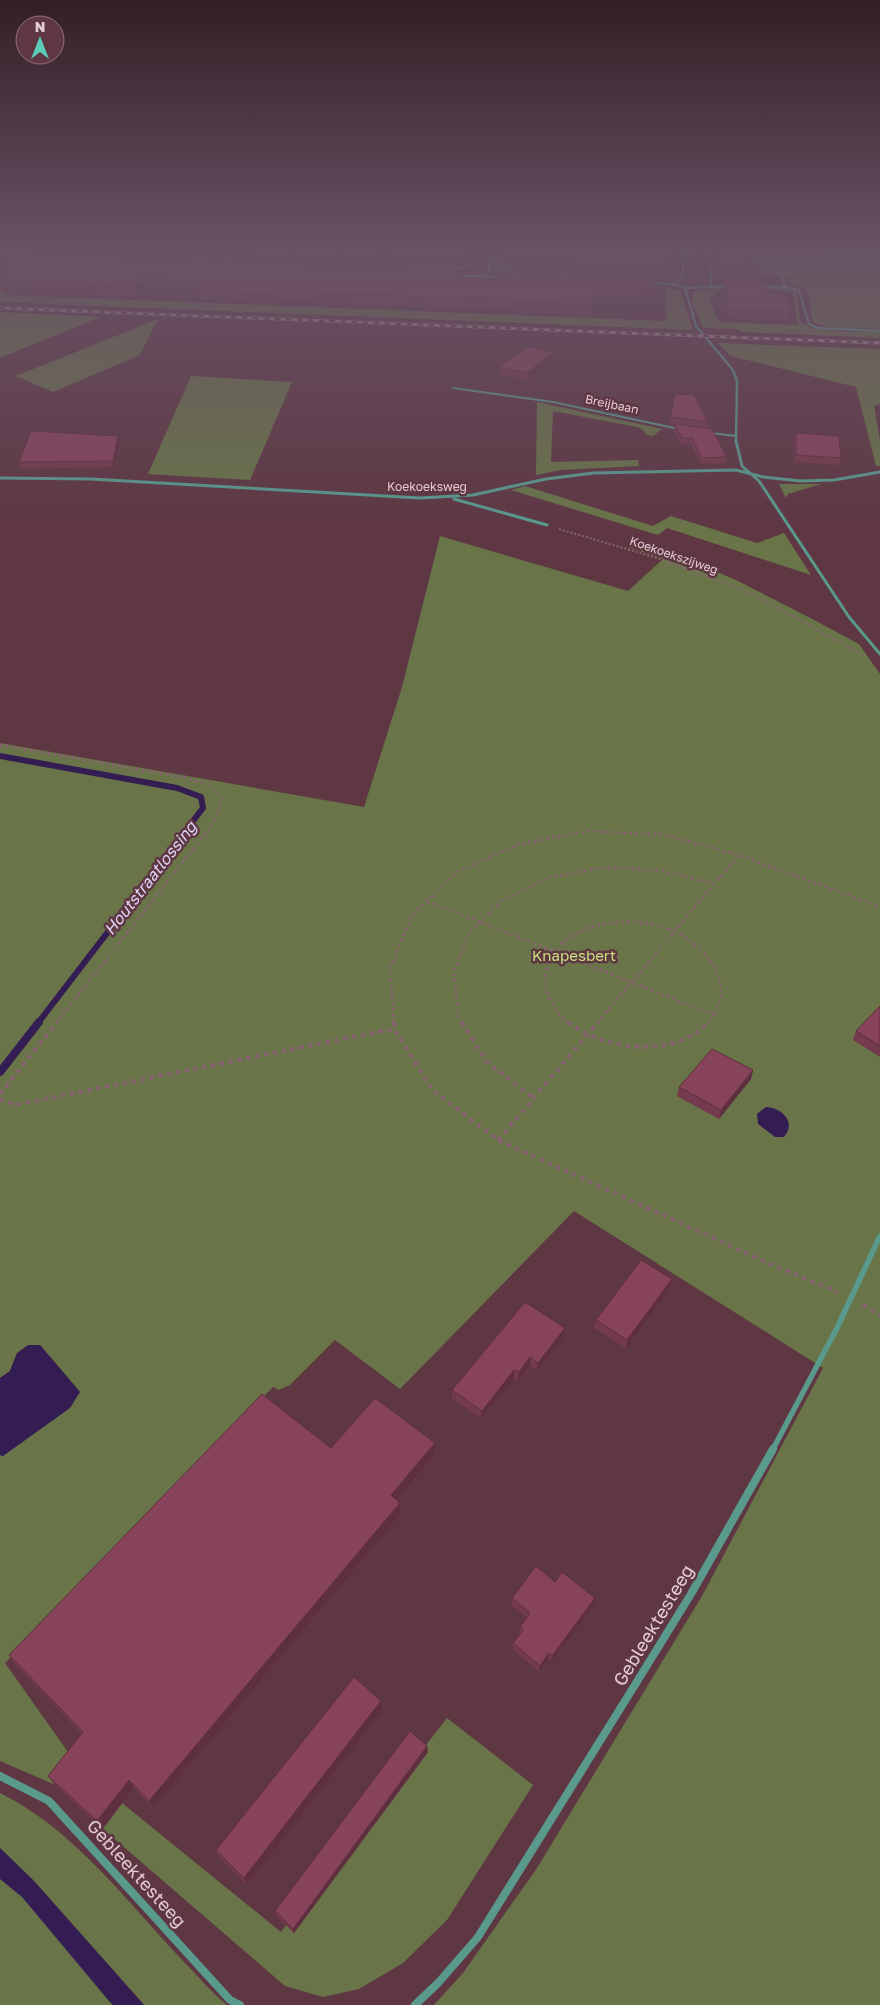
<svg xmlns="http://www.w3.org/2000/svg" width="880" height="2005" font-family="'Golos Text',sans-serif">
<rect width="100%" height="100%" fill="#5e3743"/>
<path fill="#697449" d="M503,247H524L505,256L501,269L507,274L517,276L501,275L494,270Z
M656,247H731L880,252V254Z
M685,249L880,256V329L828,327L812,322L808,290L790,283L788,276L750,275L747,252Z
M665,287L680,291L693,330L0,302V291L7,292L5,295L666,321Z
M721,288L709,300L719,322L798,325L792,292L778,291V289L786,288L796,292L801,322C818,335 859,331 880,332V338L742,332L736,329L703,328L692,302L693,291Z
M0,312L101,317L0,358Z
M158,319L140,355L53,392L16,376Z
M718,343L880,349V404L874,406L880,440V466H876L856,387L731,356Z
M191,376L292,382L250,480L148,474Z
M537,402L662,429L653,436L647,435L643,430L637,427L553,411L551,462L638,460L639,466L561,470L536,475Z
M779,484H821L788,494L786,498Z
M525,486L653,526L671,516L757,543L784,533L811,575L667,528L658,535L511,490Z
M440,536L628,591L663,559L628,547L634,543L693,562L736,580L816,621L859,644L880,674V2005H434L463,1973L537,1868L702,1596L823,1368L574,1211L400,1389L335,1340L290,1385L278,1390L273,1387L5,1663L73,1759L53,1784L0,1761V1455L3,1456L80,1392L40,1345L17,1353L10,1371L0,1378V743L364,807L402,687Z
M447,1718L533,1785L447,1920L403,1963L359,1989L323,1997L285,1986L103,1829L122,1803L281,1932Z
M0,1793C75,1830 127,1902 184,1962C198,1976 211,1992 227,2005H144L34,1881L0,1848Z
M0,1849L142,2005H0Z"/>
<path fill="#341d53" d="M766,1107C782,1108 797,1122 784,1137H775L758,1124L757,1114Z
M28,1345H40L80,1392L70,1408L3,1456L0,1455V1378L10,1371L17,1353Z
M0,1848L34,1881L144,2005H113L109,2001L22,1897L0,1879Z"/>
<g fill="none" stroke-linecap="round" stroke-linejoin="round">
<path stroke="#341d53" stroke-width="6" d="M0,756L177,788L201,797L203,808L38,1023"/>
<path stroke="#341d53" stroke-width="8" d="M0,1072L39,1022"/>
<path stroke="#87646f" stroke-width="2" stroke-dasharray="2 2" stroke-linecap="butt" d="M747,250L766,251
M559,529L657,558L748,592L862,654"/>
<path stroke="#87646f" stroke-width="2.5" stroke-dasharray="3 3" stroke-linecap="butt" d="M0,745L186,778L210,785L221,797L218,813L209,829L56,1023
M427,901L714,1015
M394,1023L390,969L412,915L457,872L519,844L590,831L665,835L739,855L880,907
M462,1023L459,1018L454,973L469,933L502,900L548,878L601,868L658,870L714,884
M569,1023C554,1011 542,991 546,971C557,921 628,914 668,929C707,944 740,985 708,1023
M597,1023L738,856"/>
<path stroke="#87646f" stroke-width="4" stroke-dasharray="4.5 4.5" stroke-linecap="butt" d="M394,1022L395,1030L432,1090L498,1140L768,1263L838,1292
M462,1022L486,1061L533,1098
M568,1022C604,1051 675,1059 709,1022
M0,1094L57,1022
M0,1099L15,1105L382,1031L395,1030
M498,1140L598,1022
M863,1305L880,1315"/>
<path stroke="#599a8d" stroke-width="2" d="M516,253L508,259L506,269L528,272
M667,253L723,255
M710,255L711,285
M190,263L194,258L239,260L237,264
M406,271L407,267L464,268L472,264L475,249L469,247
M528,274V272L571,273V279
M672,284L683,277V253
M453,388L553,402L679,429
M711,433L736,436"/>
<path stroke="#599a8d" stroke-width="2.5" d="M498,247L492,252L487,277L506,278
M453,275L487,277
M647,283L672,284L685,288L731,286
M757,287H785L783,278
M785,287L799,291L809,324L818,328L880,331
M685,288L696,326L733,370L737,381L736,442"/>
<path stroke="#599a8d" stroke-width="3" d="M736,441L742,466L759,481L849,617L880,654
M0,478L91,479L420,498L473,495L546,479L593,473L736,470L763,477L801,481L834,480L880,472
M454,499L547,525"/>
<path stroke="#599a8d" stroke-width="5.5" d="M772,1451L837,1328L880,1236"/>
<path stroke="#599a8d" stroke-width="8" d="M0,1776L49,1801L230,2000L240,2005
M415,2005L439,1982L478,1937L638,1680L691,1594L773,1449"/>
<path fill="#56edd4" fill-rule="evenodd" d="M776,247L880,248V252L779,249Z"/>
<g stroke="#af919a" stroke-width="3">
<path id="rail" d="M0,308L880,343"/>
</g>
<use href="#rail" stroke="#5e3743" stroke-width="2" stroke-dasharray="5.5" stroke-linecap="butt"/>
</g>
<path fill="#743a4d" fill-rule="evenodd" d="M0,247H346L337,265H342L341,259L389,247L385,257L468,250L463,265L407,264L405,267L459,277L501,279L573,274L572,270L510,267V257L672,265L671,275L653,274L654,289L653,298L593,296L591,315L514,312V308L460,306L459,309L277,299L276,302L198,299L197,291L144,289L138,297L0,291ZM194,255L239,257L240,261L191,259ZM294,257V263H290Z
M718,247L751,264L761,272L759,281L762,288L790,312L789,320L728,318L725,289L726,282H725L724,277L718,276L717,258Z
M554,352L553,359L527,380L499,374V367Z
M671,414L708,422V428L727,457L725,463L701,464L691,444L681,445L674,431L675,425L671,424L670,421Z
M796,433L841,458L839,465L795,462L794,441Z
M119,443L114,467L20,469L19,462Z
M880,1006V1057L853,1040L856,1031Z
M753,1070L751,1079L719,1119L677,1096L679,1087Z
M672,1279L670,1288L626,1348L594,1328L596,1320Z
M565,1328L564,1336L537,1371L530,1366L518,1380L514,1378L481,1419L452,1398V1390Z
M435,1443V1454L396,1500L401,1514L153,1808L134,1788L102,1829L54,1784L48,1776L82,1734L15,1664L9,1655Z
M555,1582L594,1605L551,1662L548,1659L539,1672L513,1650V1643L520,1635L519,1634L520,1627L527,1618L511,1605L512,1598Z
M381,1701L382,1710L247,1885L220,1858L216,1850Z
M427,1746L428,1752L294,1933L276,1916L275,1911Z"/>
<path fill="#5e2f3f" d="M192,247H193L194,255L188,262L187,252Z
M294,247H301L288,266L287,256Z
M341,247H346L336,268L335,258Z
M385,247H389L384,261V260H380L381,264L374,269V260Z
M466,247H468V250L463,265V256Z
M407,255V264L403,270V261Z
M143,279L144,289L138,297L136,287Z
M277,289V299L276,302L275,293Z
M554,352L553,359L527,380V373Z
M118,436L119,443L114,467L113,461Z
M753,1070L751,1079L719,1119L721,1110Z
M672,1279L670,1288L626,1348L627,1340Z
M565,1328L564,1336L537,1371L538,1363Z
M530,1357V1366L518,1380L519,1372Z
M514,1370V1378L481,1419L482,1411Z
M435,1443V1454L391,1506V1495Z
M400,1503L401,1514L153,1808L149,1801Z
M595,1598L594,1605L551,1662L552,1656Z
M549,1653L548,1659L539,1672L540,1666Z
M381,1701L382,1710L247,1885L244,1878Z
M427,1746L428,1752L294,1933L293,1929Z
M129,1780L134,1788L102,1829L97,1821Z"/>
<path fill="#87435a" stroke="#5e2f3f" d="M47,247H192L187,252Z
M208,247H294L287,256L239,254L241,250L239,248Z
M300,247H341L335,258L294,257Z
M347,247H385L383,252L374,260L341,259Z
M391,247H466L463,256L407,255L403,261L380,260L388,255Z
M518,247H672V265L654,264V270L575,267L572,261L510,257Z
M718,247L750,248L751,264H760L761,272L726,271V266L720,265Z
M0,251L459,270L457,277L501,279L502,276H505L506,271L654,277V289L594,286L591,305L514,302L515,298L460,296L459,299L277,289L275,293L197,289L202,282L143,279L136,287L0,282Z
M726,280L761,281L762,288H767L768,293L787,294L790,312L729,309Z
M528,347L554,352L527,373L499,367Z
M675,394L694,395L708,422L672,417L671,414Z
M675,424L712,429L727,457L702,458L692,438H682Z
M31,431L118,436L113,461L19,462Z
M796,433L839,436L841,458L796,455Z
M880,1006V1046L856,1031Z
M712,1049L753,1070L721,1110L679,1087Z
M641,1260L672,1279L627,1340L596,1320Z
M525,1302L565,1328L538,1363L530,1357L519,1372L514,1370L482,1411L452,1390Z
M262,1394L331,1448L375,1398L435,1443L391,1495L400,1503L149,1801L129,1780L97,1821L48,1776L83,1732L9,1655Z
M536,1566L555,1582L562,1572L595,1598L552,1656L549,1653L540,1666L513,1643L523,1630L520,1627L530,1613L512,1598Z
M354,1677L381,1701L244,1878L216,1850Z
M410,1731L427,1746L293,1929L275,1911Z"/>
<linearGradient id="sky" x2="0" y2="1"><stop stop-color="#341e25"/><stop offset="0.47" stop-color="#685366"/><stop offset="1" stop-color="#685366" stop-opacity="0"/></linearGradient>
<rect width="880" height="527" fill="url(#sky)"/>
<g text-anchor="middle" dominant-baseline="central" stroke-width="5" stroke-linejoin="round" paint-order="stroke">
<g font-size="12" fill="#e5ccd3" stroke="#5e3743">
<text transform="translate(612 404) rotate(12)">Breijbaan</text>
<text x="427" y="486">Koekoeksweg</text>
<text transform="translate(674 555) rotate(19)">Koekoekszijweg</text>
</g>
<g font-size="15" fill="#c9e07f" stroke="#5e3743">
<text x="574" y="955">Knapesbert</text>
</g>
<g font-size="16" font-style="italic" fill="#e1d5f9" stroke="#5e3743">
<text transform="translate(150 878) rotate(-52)">Houtstraatlossing</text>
</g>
<g font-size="18" fill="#e5ccd3" stroke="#5e3743">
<text transform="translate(653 1625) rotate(-59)">Gebleektesteeg</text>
<text transform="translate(137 1873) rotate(48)">Gebleektesteeg</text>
</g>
</g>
<g transform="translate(40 40)"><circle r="24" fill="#5e3743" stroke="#94737d"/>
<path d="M0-4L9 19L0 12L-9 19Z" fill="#5cceba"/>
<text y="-8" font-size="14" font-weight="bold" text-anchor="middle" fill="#e5ccd3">N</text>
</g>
</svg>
